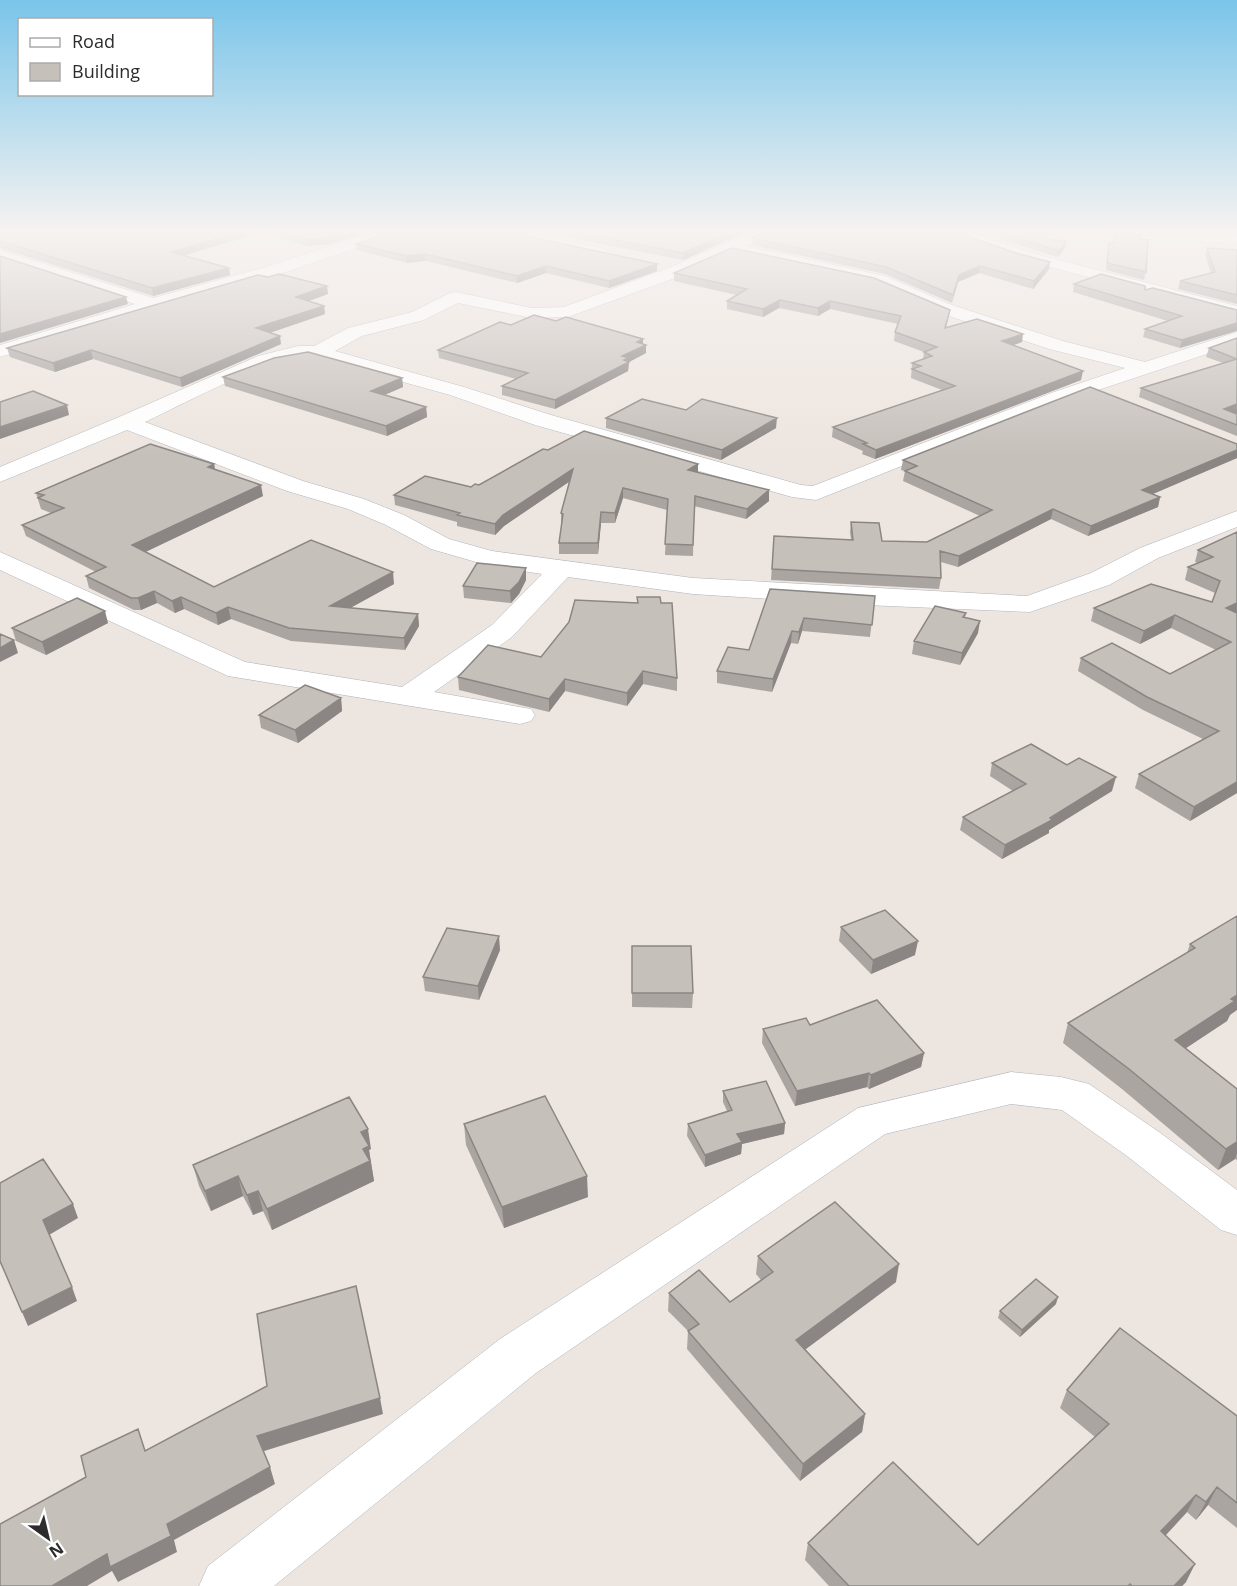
<svg xmlns="http://www.w3.org/2000/svg" width="1237" height="1586" font-family="'Open Sans',sans-serif">
<rect width="100%" height="100%" fill="#ede5df"/>
<g fill="none" stroke-linecap="round" stroke-linejoin="round">
<g stroke="#afb4bc" stroke-width="1">
<path id="minor" d="M371,233H395L392,236L271,277L0,357V345L135,304L0,260V250L153,298L259,269Z
M505,233H535L605,249L607,252L599,257L508,236Z
M749,233H770L746,246L885,276L949,304L1063,341L1145,362L1237,332V344L1068,400L816,500L792,497L535,425L450,395L317,358C265,358 194,399 145,422L303,481L364,499L404,515L449,539L492,551L693,578L1027,596L1091,573L1140,548L1237,511V527L1158,558L1109,585L1030,612L865,605L693,594L568,577L512,637L434,692L531,709L535,715L531,721L520,724L228,676L0,570V552L245,662L402,687L492,625L542,574L490,566L431,549L386,525L348,509L287,491L127,430L0,482V467L119,417L258,356L298,346H314L348,328L412,312L450,293L456,292L532,308L564,307L671,267ZM731,253L874,284L937,312L1049,349L1125,368L1054,392L813,486L801,485L551,415L464,387L335,351L362,336L424,320L458,303L532,318L568,317L683,275Z
M950,233H974L1028,252L1237,306V316L1016,258L953,236Z
M1119,233H1237V243L1127,238Z
M1011,1072L1061,1077L1089,1084L1159,1132L1237,1190V1235L1221,1230L1127,1156L1062,1110L1011,1104L885,1134L536,1373L274,1586H199L208,1566L500,1339L858,1108Z"/>
</g>
<use href="#minor" fill="#fff" fill-rule="evenodd"/>
</g>
<path fill="#aaa5a1" d="M0,233H363L330,244L308,246L270,234L259,233L183,255L229,268L230,275L153,296L0,248Z
M547,233H743L683,260Z
M982,233H1048L1046,239L1066,241L1065,248L1058,257Z
M753,238L1049,269L1033,289L979,273L958,282L952,303L885,274L752,245Z
M1140,239L1146,272L1144,280L1106,270L1109,243Z
M356,244L657,271L609,288L546,273L517,283L426,261L407,263L357,250Z
M1207,248L1237,250V304L1178,289L1180,281L1211,273L1205,255Z
M674,273L948,318L946,328L1022,342L1013,345L1081,380L875,459L862,454L863,451L832,437L833,427L942,390L911,378L912,363L923,359L924,352L894,341L895,332L898,324L830,309L818,316L779,308L763,317L727,309V301L737,295L674,281Z
M1074,284L1145,290L1237,310L1180,348L1143,337L1145,329L1168,321L1073,292Z
M328,294L309,301L324,306L325,314L270,333L281,344L182,387L93,359L55,372L10,357L7,348Z
M556,321L643,339V344L646,345V353L629,362L628,371L555,409L502,395V386L516,379L439,358L438,350L511,325Z
M1237,338V413H1235L1237,414V436L1139,397L1141,388L1223,363L1206,357L1209,348Z
M223,377L402,378L403,387L385,395L426,407L427,417L387,436L225,386Z
M686,410L776,428L721,460L606,428V418Z
M1237,444V458L1152,494L1160,497L1158,507L1088,536L1051,519L958,567L941,562V578L939,589L771,580L774,536L851,540L850,532L851,522L882,541L927,542L980,516L903,481L905,471L901,470L903,460Z
M548,450L698,473L769,501L746,519L694,506L693,556L665,555L667,510L623,498L615,523H601L598,554H559V543L562,524H561V513L569,482L504,526L495,535L457,526V522L395,505L394,495L471,487L479,485Z
M214,464L215,470L263,496L145,552L214,587L394,584L350,608L418,614L419,626L405,650L291,641L231,619L218,625L184,609L175,613L157,603L141,610H134L89,588L86,576L96,572L26,536L22,525L51,513L41,509L36,493Z
M1237,532V793L1190,821L1135,788L1139,774L1203,739L1143,710L1078,671L1081,658L1170,674L1216,650L1171,628L1140,644L1091,621L1094,608L1212,602L1215,593L1185,580L1188,567L1198,563L1195,562L1198,550Z
M526,580L519,594L511,603L464,598L463,586Z
M770,589L875,596L870,637L802,631L798,644L791,643L772,692L717,683V671L749,650Z
M637,603H661L677,678V691L643,684L627,706L565,691L549,712L459,690L458,677L541,657Z
M966,613L965,618L978,633L960,665L912,654L914,641Z
M108,623L46,655L16,641L12,628Z
M341,698L342,711L298,743L261,728L259,715Z
M992,763L1067,765L1112,791L1049,830V833L1002,859L960,830L963,817L1013,791L990,776Z
M1237,916L1230,1015L1227,1021L1186,1048L1237,1089V1160L1235,1159L1218,1170L1122,1089L1063,1043L1068,1023L1187,953L1190,944Z
M841,927L915,955L871,974L839,941Z
M632,946L693,993L692,1008L632,1007Z
M500,950L479,1000L425,991L423,977Z
M810,1025L924,1053L921,1067L869,1089L867,1087L795,1106L762,1043L763,1029Z
M723,1091L785,1123L784,1134L742,1144L741,1154L705,1167L687,1136L688,1124L727,1111L723,1102Z
M464,1124L588,1197L504,1228L466,1145Z
M371,1149L369,1150L374,1181L272,1230L263,1211L253,1215L243,1196L211,1211L199,1186L193,1165Z
M758,1256L896,1282L805,1349L865,1414L862,1432L800,1481L687,1349L688,1331L668,1311L669,1293L730,1302L761,1280L756,1274Z
M1056,1304L1020,1337L998,1318L1000,1311Z
M1067,1390L1237,1416V1528L1208,1505L1196,1520L1187,1512L1165,1536L1186,1582L1182,1586H829L805,1560L808,1543L978,1545L1095,1437L1060,1408Z"/>
<path fill="#8b8683" d="M236,233H259L172,259L171,252Z
M342,233H363L330,244L308,246L307,240Z
M728,233H743L683,260V253Z
M1066,241L1065,248L1058,257L1059,251Z
M425,254L426,261L407,263L406,256Z
M1050,262L1049,269L1033,289L1034,281Z
M657,264V271L609,288V281Z
M546,266V273L517,283V276Z
M980,266L979,273L958,282L952,303L959,275Z
M229,268L230,275L153,296L152,288Z
M327,286L328,294L297,305L296,297Z
M126,297L128,304L0,343V334Z
M780,300L779,308L763,317V309Z
M830,301V309L818,316V308Z
M324,306L325,314L257,337L256,328Z
M1237,323V331L1180,348L1182,340Z
M1023,334L1022,342L1000,350L1002,341Z
M280,336L281,344L182,387L180,378Z
M643,339V346L646,345V353L629,362L628,371L555,409V400L622,356L637,342Z
M91,350L93,359L55,372L53,363Z
M1083,371L1081,380L875,459L876,450Z
M402,378L403,387L372,400L371,391Z
M1237,404V413L1222,418L1224,409Z
M67,405L69,415L0,439V427Z
M426,407L427,417L387,436L386,426Z
M777,418L776,428L721,460L722,450Z
M1237,450V458L1139,500L1142,490Z
M214,464L216,475L208,467Z
M698,464V474L688,470Z
M573,469V479L504,526L495,535V524L503,515Z
M261,485L263,496L135,557L132,545Z
M623,488V498L615,523V513Z
M769,490V501L746,519L747,509Z
M1160,497L1158,507L1088,536L1091,526Z
M1053,509L1051,519L958,567L959,556Z
M601,512V523L598,554V543Z
M526,568V580L519,594L511,603L510,591Z
M393,572L394,584L332,618L330,606Z
M154,591L157,603L141,610L138,598Z
M181,597L184,609L175,613L172,601Z
M1237,603V614L1226,608Z
M228,607L231,619L218,625L216,613Z
M105,611L108,623L46,655L42,642Z
M418,614L419,626L405,650L404,638Z
M1175,615L1171,628L1140,644L1144,631Z
M804,618L802,631L798,644L799,632Z
M980,621L978,633L960,665L962,653Z
M792,631L791,643L772,692L773,679Z
M14,640L18,653L0,662V648Z
M643,671V684L627,706V693Z
M565,679V691L549,712V699Z
M341,698L342,711L298,743L295,730Z
M1116,777L1112,791L1049,830V833L1002,859L1005,845L1050,818Z
M1237,782V793L1190,821L1194,807Z
M499,936L500,950L479,1000L478,986Z
M918,941L915,955L871,974L873,960Z
M1237,995V1010L1230,1015L1227,1021L1168,1060L1175,1040Z
M924,1053L921,1067L869,1089L871,1075Z
M869,1073L867,1087L795,1106L797,1091Z
M785,1123L784,1134L742,1144L741,1154L705,1167V1155L737,1134Z
M368,1129L371,1149L369,1150L374,1181L272,1230L267,1209L361,1132Z
M1237,1142V1153L1235,1159L1218,1170L1226,1149Z
M238,1176L243,1196L211,1211L205,1191Z
M587,1176L588,1197L504,1228L502,1207Z
M258,1191L263,1211L253,1215L247,1195Z
M73,1204L78,1218L49,1235L43,1220Z
M899,1264L896,1282L794,1358L796,1340Z
M72,1287L77,1301L28,1326L22,1312Z
M1058,1297L1056,1304L1020,1337L1022,1330Z
M380,1398L383,1414L261,1452L257,1436Z
M865,1414L862,1432L800,1481L803,1464Z
M270,1467L275,1484L174,1540L177,1552L118,1582L112,1571L87,1586H52L107,1554L167,1524Z
M1217,1487L1208,1505L1196,1520L1206,1502Z
M1196,1495L1187,1512L1153,1549L1161,1531Z
M1195,1564L1186,1582L1182,1586H1174Z"/>
<path fill="#c6c0bb" stroke="#8b8683" stroke-width="1.5" d="M0,233H236L171,252L229,268L152,288L0,241Z
M287,233H342L330,237L307,240Z
M387,233H512L657,264L609,281L546,266L517,276L425,254L406,256L356,244Z
M581,233H728L683,253Z
M763,233H958L1016,253L1050,262L1034,281L980,266L959,275L953,295L886,267L753,238Z
M1004,233H1047L1046,239L1066,241L1059,251Z
M1115,233L1141,235L1140,239L1148,240L1146,272L1107,263L1109,243H1114Z
M732,248L874,278L950,310L945,328L977,319L1023,334L1002,341L1083,371L876,450L863,444L867,443L833,427L955,386L912,369L921,366L912,363L932,356L924,352L937,347L895,332L901,316L830,301L818,308L780,300L763,309L727,301L747,289L674,273Z
M1207,248L1237,250V295L1180,281L1215,272Z
M0,256L126,297L0,334Z
M279,274L327,286L296,297L324,306L256,328L280,336L180,378L91,350L53,363L7,348L258,275L268,277Z
M1101,274L1145,286V290L1153,288L1237,310V323L1182,340L1145,329L1182,316L1074,284Z
M534,315L556,321L566,317L643,339L637,342L646,345L622,356L629,358L624,360L629,362L555,400L502,386L528,373L438,350L500,322L511,325Z
M1237,338V404L1224,409L1237,414V425L1141,388L1237,359L1209,348Z
M308,352L402,378L371,391L426,407L386,426L223,377L274,358Z
M1090,387L1237,444V450L1142,490L1160,497L1091,526L1053,509L959,556L940,551L941,578L772,569L774,536L853,540L851,522L879,523L882,541L927,542L992,510L905,471L917,466L903,460Z
M33,391L67,405L0,427V402Z
M642,399L686,410L702,399L777,418L722,450L606,418Z
M584,431L698,464L688,470L769,490L747,509L695,496L693,545L665,544L668,499L623,488L615,513L601,512L598,543H559L563,514L561,513L573,469L503,515L495,524L457,515L460,513L394,495L425,476L471,487L475,484L479,485L543,449L548,450Z
M150,444L214,464L208,467L261,485L132,545L214,587L311,540L393,572L330,606L418,614L404,638L289,628L228,607L216,613L181,597L172,601L154,591L138,598H131L86,576L106,567L22,525L64,508L38,498L44,495L36,493Z
M1237,532V603L1226,608L1237,613V782L1194,807L1139,774L1219,731L1147,697L1081,658L1112,643L1170,674L1231,642L1175,615L1144,631L1094,608L1151,584L1212,602L1220,581L1188,567L1213,557L1198,550Z
M477,563L526,568L519,582L510,591L463,586Z
M770,589L875,596L872,625L804,618L799,632L792,631L773,679L717,671L728,647L749,650Z
M637,597H660L661,603H672L677,678L643,671L627,693L565,679L549,699L458,677L488,645L541,657L569,622L575,600L638,603Z
M77,598L105,611L42,642L12,628Z
M935,606L966,613L963,617L980,621L962,653L914,641Z
M0,634L14,640L0,648Z
M305,685L341,698L295,730L259,715Z
M1031,744L1067,765L1079,758L1116,777L1050,818L1052,820L1005,845L963,817L1026,784L992,763Z
M885,910L918,941L873,960L841,927Z
M1237,916V995L1231,999L1235,1001L1175,1040L1237,1089V1142L1226,1149L1129,1069L1068,1023L1195,948L1190,944Z
M447,928L499,936L478,986L423,977Z
M632,946H691L693,993H632Z
M877,1000L924,1053L871,1075L869,1073L797,1091L763,1029L806,1018L810,1025Z
M766,1081L785,1123L737,1134L742,1142L705,1155L688,1124L732,1110L723,1091Z
M545,1096L587,1176L502,1207L464,1124Z
M349,1097L368,1129L361,1132L369,1146L363,1149L370,1161L267,1209L258,1191L247,1195L238,1176L205,1191L193,1165Z
M43,1159L73,1204L43,1220L72,1287L22,1312L0,1261V1183Z
M835,1202L899,1264L796,1340L865,1414L803,1464L688,1331L699,1324L669,1293L699,1270L730,1302L773,1272L758,1256Z
M1036,1279L1058,1297L1022,1330L1000,1311Z
M356,1286L380,1398L257,1436L270,1467L167,1524L171,1536L110,1567L107,1554L52,1586H0V1524L86,1477L81,1456L138,1429L145,1451L267,1386L257,1314Z
M1120,1328L1237,1416V1503L1217,1487L1206,1502L1196,1495L1161,1531L1195,1564L1174,1586H1132L1130,1584L1128,1586H849L808,1543L893,1462L978,1545L1109,1424L1067,1390Z"/>
<linearGradient id="sky" x2="0" y2="1"><stop stop-color="#7ac5ea"/><stop offset="0.51" stop-color="#f7f3f1"/><stop offset="1" stop-color="#f7f3f1" stop-opacity="0"/></linearGradient>
<rect width="1237" height="455" fill="url(#sky)"/>
<rect x="18" y="18" width="195" height="78" fill="#ffffff" stroke="#ababab" stroke-width="1.5"/>
<rect x="30" y="38" width="30" height="9" fill="#ffffff" stroke="#ababab" stroke-width="1.5"/>
<text x="72" y="48" font-size="18" fill="#2c2c2c">Road</text>
<rect x="30" y="63" width="30" height="18" fill="#c6c0bb" stroke="#ababab" stroke-width="1.5"/>
<text x="72" y="78" font-size="18" fill="#2c2c2c">Building</text>
<g transform="translate(48 1538) rotate(146)" stroke="#ffffff" stroke-width="4.5" paint-order="stroke">
<path d="M0-4.5L10 22L0 15L-10 22Z" fill="#2c2c2c"/>
<text y="-9" font-size="16" font-weight="bold" text-anchor="middle" fill="#2c2c2c">N</text>
</g>
</svg>
